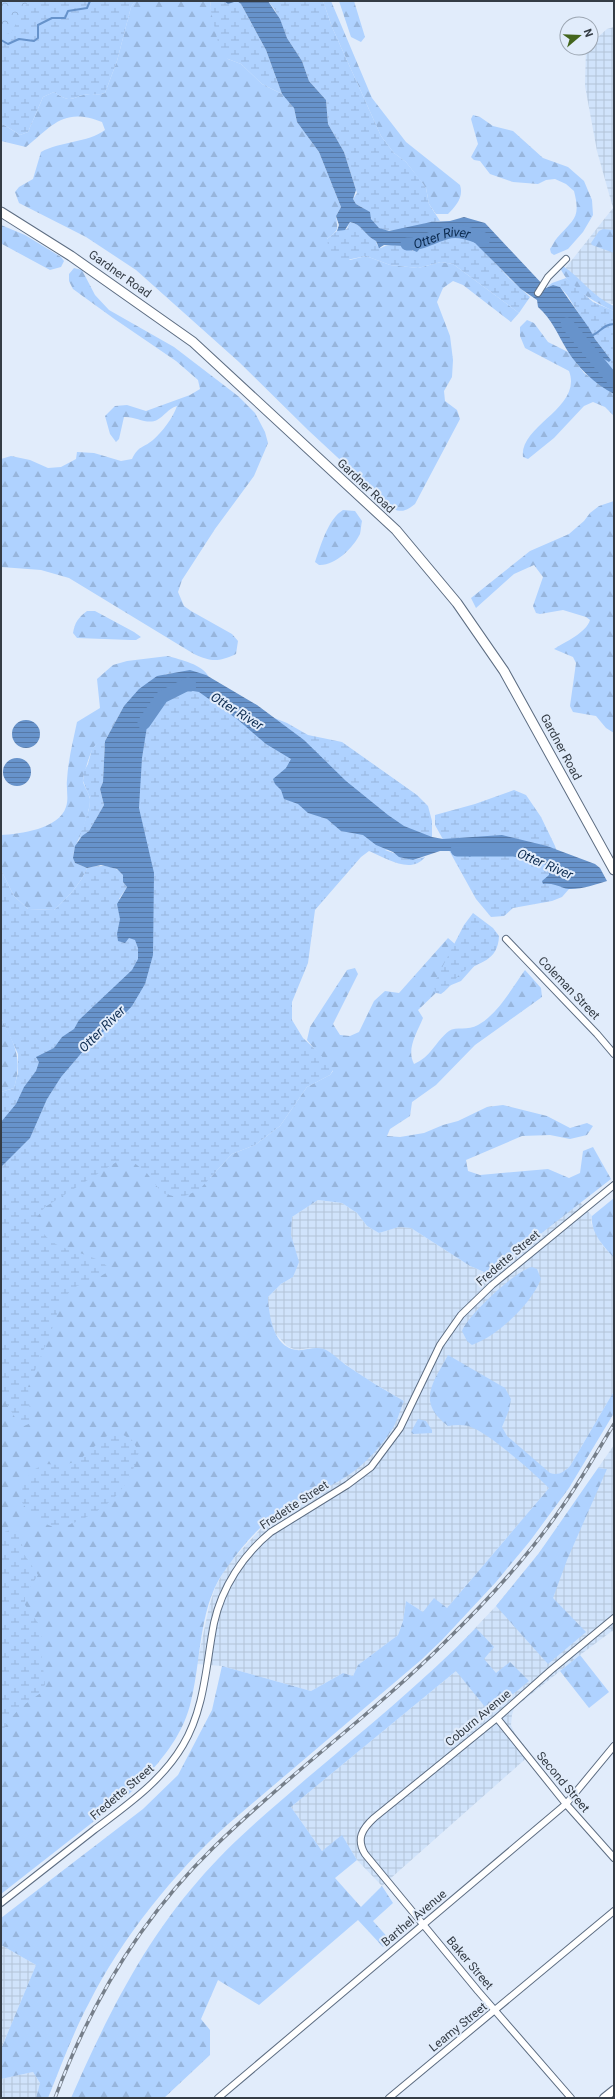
<svg xmlns="http://www.w3.org/2000/svg" width="615" height="2099" font-family="Roboto,sans-serif">
<defs>
<pattern id="industrial-grid" width="8" height="8" patternUnits="userSpaceOnUse"><rect width="8" height="8" fill="#d0e3fb"/><path d="M0 4h8M4 0v8" fill="none" stroke="#b3c4d8"/></pattern>
<pattern id="forest-firs" width="22" height="20" patternUnits="userSpaceOnUse"><rect width="22" height="20" fill="#afd2ff"/><path d="M5 1l3.5 6h-7zM16 11l3.5 6h-7z" fill="#97b5dc"/></pattern>
<pattern id="wetland-marsh" width="20" height="14" patternUnits="userSpaceOnUse"><rect width="20" height="14" fill="#afd2ff"/><path d="M1 5h8M5 5V1M11 12h8M15 12V8" fill="none" stroke="#97b5dc"/></pattern>
<pattern id="park-crowns" width="20" height="18" patternUnits="userSpaceOnUse"><rect width="20" height="18" fill="#afd2ff"/><path d="M2 6a3 3 0 1 1 6 0M12 15a3 3 0 1 1 6 0" fill="none" stroke="#97b5dc"/></pattern>
<pattern id="water-rules" width="6" height="5" patternUnits="userSpaceOnUse"><rect width="6" height="5" fill="#6793cb"/><path d="M0 2.5h6" fill="none" stroke="#5679a7"/></pattern>
</defs>
<rect width="100%" height="100%" fill="#e1ecfb"/>
<path fill="url(#industrial-grid)" d="M614,27V304L600,303L564,270L613,208L597,151L585,86L586,48H591V43L607,29Z
M318,1200L342,1203L357,1213L367,1226L379,1233L399,1227L411,1228L470,1266L489,1274L580,1202L592,1216L591,1223L603,1246L614,1258V1391L570,1466L564,1472L555,1475L549,1488L447,1608L423,1612L406,1601L403,1621L398,1635L358,1665L353,1676L343,1673L311,1691L222,1666L197,1664L209,1607L215,1588L226,1567L266,1523L314,1494L404,1401L365,1378L324,1349L310,1348L296,1350L287,1346L275,1333L269,1316L268,1297L281,1284L293,1277L298,1262L291,1235L292,1217Z
M614,1445V1632L612,1631L580,1655L514,1708L512,1715L511,1725L515,1734L531,1754L382,1886L357,1860L343,1837L322,1851L291,1807L456,1671L445,1660L496,1606L539,1553L568,1513L607,1469L598,1468Z
M1,1945L36,1965L1,2049Z
M33,2072L40,2083L36,2098H1V2079Z"/>
<path fill="url(#forest-firs)" d="M135,1H211L210,7L228,59L241,64L262,84L282,94L288,99L294,108L297,122L319,152L341,207L336,216C338,231 339,229 327,239L350,260L366,256L390,265L418,268L441,262L453,264L519,313L511,322L463,285L453,281L443,288L437,302L450,336L453,360L452,377L444,391L445,401L457,410L460,419L415,504C407,510 403,513 393,509L308,430L239,362L136,270L86,237L19,203L15,192L19,187L33,179L41,152C61,141 87,143 105,130L102,122C64,107 53,125 26,147L1,141V123L20,135L28,132L43,97L54,92C74,106 72,95 90,94C96,94 99,95 105,93L117,61L131,7Z
M323,1H331L372,98L406,142L460,185C464,197 456,206 448,214H436L429,204L426,188L406,162L394,153L381,136L332,27Z
M339,1H354L365,37L361,42L351,37Z
M473,115L480,117L493,126L513,131L543,158L568,167L584,181L592,200L593,215L583,232L568,249L554,255L551,253L550,249C553,245 554,241 557,238C574,219 581,218 574,191L566,184L555,179L546,180L538,184L513,182L490,174L480,161L474,160L471,157L478,144L471,119Z
M1,225L25,235L61,257L64,261L61,267L50,270L2,244Z
M603,229L614,230V253L592,245L591,243L599,231Z
M563,266C581,278 593,297 614,306V311C596,303 567,287 560,267Z
M74,268L82,270L95,295L109,310L174,347L238,396L255,413L265,432L268,443L254,476L215,529L182,580L178,592L184,606L191,611L232,634L238,641L236,654C218,662 212,662 194,654L69,578L41,570L1,567V459L11,456L30,460L48,468L61,467L76,459L77,452L94,453L121,461L132,459C139,445 142,449 153,440C162,432 173,418 177,406C167,409 165,416 157,420C147,425 135,416 124,417L119,439L116,442L110,434L105,416L115,406L127,405L146,411L190,395L200,389L198,380L176,361L113,318L73,289L69,281V274Z
M527,320L534,323L548,342L568,352L584,373L614,394V416L605,407L593,402L584,406L554,438L528,459L523,457C519,425 583,408 569,371L525,348L520,336V327Z
M614,501V733L606,728L596,716L573,712L570,706L576,663L573,657L554,649C565,642 586,633 590,620L586,617L563,610L540,614L536,613L533,606L543,577L534,565L514,574L476,608L471,598L530,551L569,534L584,521L590,513L599,506Z
M343,510L355,511L362,521C361,525 361,530 360,534C353,548 335,566 319,565L315,562C321,545 328,519 343,510Z
M87,611H95L134,632L141,637L136,640H131L77,638L73,633C75,622 78,618 87,611Z
M168,656C181,660 202,664 209,677L180,673L166,674L124,706L105,741H100C98,743 94,746 92,750C90,755 82,777 83,782C85,788 89,793 90,799C90,809 86,819 83,829C79,840 70,852 75,863L87,868C80,885 68,897 54,910L28,909L14,896L1,870V835C20,834 59,829 66,807C69,798 66,789 67,780C68,761 73,741 77,722L100,708L97,679L113,665L127,661Z
M448,938L477,963L461,981L439,990L418,1010L423,1018C417,1033 406,1049 414,1064C431,1057 435,1042 449,1031C456,1026 468,1031 478,1025C498,1014 512,988 525,970L541,988L542,997L475,1045L436,1085L412,1102L410,1116L390,1129L387,1136L400,1137L424,1133L443,1125L458,1121L487,1107L503,1105L547,1116L570,1128L587,1123L593,1126L587,1135L570,1139L550,1135L522,1136L466,1160L468,1171L480,1175L548,1169L569,1178L580,1173L583,1151L593,1147L611,1179L489,1274L470,1266L411,1228L399,1227L379,1233L367,1226L357,1213L342,1203L318,1200L292,1217L291,1235L299,1262L293,1277L281,1284L268,1297C269,1315 273,1347 296,1350C305,1351 314,1346 324,1349C332,1352 341,1362 349,1367C366,1379 385,1390 404,1401C400,1410 397,1423 391,1431C378,1451 360,1469 339,1481C315,1495 287,1505 266,1523C252,1534 239,1551 228,1566C198,1603 202,1658 191,1701C183,1738 156,1767 130,1793L1,1894V1230L93,1149L210,1178L232,1154L255,1145L280,1126L307,1087L330,1075L333,1071L307,1040L310,1027L347,970L355,968L358,974L333,1024L340,1035L350,1036L359,1032L374,1001L385,991L399,993Z
M1,1017C14,1044 23,1057 14,1088L1,1092Z
M614,1198V1258C604,1247 590,1232 592,1216Z
M532,1267L537,1269L541,1279C531,1304 498,1336 472,1345L467,1341L462,1331C467,1316 516,1270 532,1267Z
M448,1355L505,1388L511,1399L509,1410L502,1427L507,1436L550,1473C558,1476 564,1472 570,1466L614,1391V1413L569,1488L530,1541L496,1582L442,1640L421,1660L227,1825C174,1873 121,1939 89,2003C73,2033 61,2066 48,2098H36L40,2083L33,2072L1,2079V2049L36,1965L1,1945V1918L143,1809L178,1775L212,1710L222,1666L311,1691L343,1673L353,1676L358,1665L398,1635L403,1621L406,1601L423,1612L434,1598L447,1608L549,1488C534,1473 491,1435 473,1428C465,1424 456,1425 448,1426C416,1402 433,1383 448,1355Z
M418,1419L426,1421L432,1430V1433L413,1434L411,1432Z
M598,1468L607,1469L567,1560L553,1598L586,1632L548,1664L496,1606L539,1553Z
M476,1628L494,1647L484,1659L496,1673L510,1662L529,1681L490,1713L456,1671L291,1807L322,1851L342,1835L357,1860L335,1878L361,1907L382,1886L393,1903L373,1921L391,1941L383,1947L358,1920L259,2005L218,1980L201,2019L210,2030V2055L164,2098H71C105,2021 142,1945 198,1881C230,1843 269,1811 306,1779C364,1730 423,1682 476,1628Z
M580,1655L609,1692L589,1708L560,1671Z"/>
<path fill="url(#wetland-marsh)" d="M1,1H135L131,7L117,61L105,93C99,95 96,94 90,94C72,95 74,106 54,92L43,97L28,132L20,135L1,123Z
M211,1H238L241,4L266,50L282,94L262,84L241,64L228,59L220,51L210,7Z
M268,1H323L332,27L381,136L394,153L406,162L418,177L426,188L429,204L440,221C425,223 391,236 379,228C367,220 375,213 356,204L353,199L357,193L344,152L328,124L326,100L309,81L302,61L287,38L275,10Z
M350,222C362,224 365,236 376,241L377,245L381,248C389,242 406,246 413,251L420,247C425,233 450,227 463,234L464,232L463,229L509,278L530,297L519,313L453,264L441,262L418,268L390,265L366,256L337,262L329,252L327,239L337,231L347,229Z
M566,278L593,302L614,311V372C600,363 585,355 577,340L580,336L598,355L611,360L595,339L567,295L560,287L553,285L546,288L552,283Z
M188,684L287,723L308,735L342,742L417,795L428,806L432,821V837L385,850L413,860L425,857C411,875 386,858 369,851L361,857L315,910L308,963L292,1002V1020L303,1038L319,1053L333,1070L330,1075L307,1087L280,1126L255,1145L232,1154L199,1190L180,1198L162,1193L146,1172L133,1162L118,1161L45,1207L37,1217C45,1258 89,1245 111,1270L94,1280L77,1286L62,1299L51,1332L28,1387L31,1423L24,1426L16,1419L1,1395V1092L14,1088L18,1072V1054L1,1017V870L14,896L28,909L54,910C68,897 80,885 87,868C99,865 115,864 123,875V882L127,887L119,899L132,906L131,838L141,728L158,700L168,692Z
M100,740L105,741L103,782L100,789L104,805L89,831L79,839L89,809L90,798L83,781L84,771L88,764L92,749Z
M514,790L526,795L541,817L555,846L569,889L562,897L552,901L513,908L504,916L491,917L476,899L435,825V815L475,804Z
M473,913L493,928L499,936C498,961 480,962 462,972C457,976 450,988 441,994L436,993L433,985L464,925Z
M118,1432L132,1440L139,1452C127,1497 100,1514 58,1529L34,1519L21,1501L23,1484L33,1470L45,1464L63,1465L78,1461L105,1437Z
M14,1529L20,1534L24,1554L38,1575L25,1595V1605L41,1627V1637L38,1644L42,1659L45,1684L42,1692L21,1707L8,1721L1,1735V1533Z"/>
<path fill="url(#park-crowns)" d="M1,1H28L11,33L1,35Z"/>
<path fill="url(#water-rules)" d="M224,1H268L280,19L287,38L302,61L309,81L326,100L328,124L344,152L356,190L353,199L356,204L370,212L371,219L379,228L389,231L431,222L450,221L464,217L485,223L546,288L553,285L560,287L589,328L595,339L611,360L609,362L598,355L580,337L577,340L588,355L614,372V394C595,384 578,368 567,350C558,335 552,319 538,307L537,300L521,289L470,238L466,230H463L464,234L448,232L429,236L417,252L403,246L384,245L379,248L376,241C365,236 362,224 350,222L345,230L337,231L339,225L336,216L341,207L319,152L297,122L294,108L282,94L266,50L241,4L237,1L228,4Z
M190,670L206,675L257,705L304,740L346,781L388,815L404,826L432,837L443,839L502,835L547,846L595,864L600,868L607,881C598,884 573,892 564,888C556,885 551,883 543,884L542,881L549,875C551,852 491,849 476,850L470,857L460,851H440L413,860L399,857L393,852L376,845L363,835L341,831L327,819L308,813L298,804L284,799L281,790L275,784L273,779L286,768L291,759L266,744L237,719L199,692L181,689L168,692L158,700L148,720L142,758L139,808L154,873L153,955L145,984L132,1006L113,1026L96,1036L61,1077L47,1099L30,1138L1,1167V1122L16,1104L24,1087L36,1071L39,1062L36,1057L54,1048L62,1037L74,1029L79,1020L132,970L138,959V948L135,940L129,938L125,943L118,941L117,934L120,919L117,904L127,887L123,882V875L117,869L101,865L87,868L75,863L73,858L75,846L82,836L89,831L104,805L100,789L103,782L105,741L124,706L139,689L157,676Z
M12 734a14 14 0 1 1 28 0a14 14 0 1 1-28 0Z
M3 772a14 14 0 1 1 28 0a14 14 0 1 1-28 0Z"/>
<g fill="none" stroke-linecap="round" stroke-linejoin="round">
<path stroke="#6793cb" stroke-width="2" d="M1,40L8,44L19,39L34,41L38,38V25L52,18H65L68,11L87,8L90,1
M591,336C600,333 603,324 614,324"/>
<g stroke="#6793cb" stroke-width="13">
<path id="s1" d="M407,244C421,245 435,235 450,232C461,230 473,235 484,239"/>
<path d="M567,324L614,381"/>
<path d="M144,723L162,697L188,684L190,685"/>
<path d="M457,850H513L518,851"/>
</g>
<g stroke="#5d6d82" stroke-width="8">
<path id="minor" d="M538,293L548,277L566,259
M506,939L597,1034L614,1054
M497,1718L566,1804L614,1858
M1,1903C32,1879 63,1854 94,1830C127,1805 162,1781 183,1745C205,1708 206,1664 214,1623C222,1587 243,1555 271,1532L347,1485L371,1467L400,1428L440,1345L461,1315L492,1285L614,1185
M218,2098L566,1804L614,1746
M389,2098L614,1911
M571,2098L478,1991L365,1854C356,1839 362,1829 374,1818L497,1718L550,1671L614,1618"/>
</g>
<g stroke="#5d6d82" stroke-width="10">
<path id="tertiary" d="M604,2098L614,2090"/>
</g>
<g stroke="#5d6d82" stroke-width="11">
<path id="secondary" d="M1,212L71,256L193,342L396,530L457,603L504,671L614,870"/>
</g>
<use href="#minor" stroke="#fff" stroke-width="6"/>
<use href="#tertiary" stroke="#fff" stroke-width="8"/>
<use href="#secondary" stroke="#fff" stroke-width="9"/>
<g stroke="#767f8a" stroke-width="3.5">
<path id="rail" d="M55,2098C90,2004 141,1918 213,1848C288,1774 375,1713 449,1638C490,1598 530,1554 562,1507C581,1480 597,1452 614,1424"/>
</g>
<use href="#rail" stroke="#e1ecfb" stroke-width="2" stroke-dasharray="6" stroke-linecap="butt"/>
</g>
<g text-anchor="middle" dominant-baseline="central" stroke-width="4" stroke-linejoin="round" paint-order="stroke">
<g font-size="12" fill="#343c45" stroke="#e1ecfb">
<text transform="translate(120 274) rotate(35)">Gardner Road</text>
<text transform="translate(366 486) rotate(43)">Gardner Road</text>
<text transform="translate(561 747) rotate(62)">Gardner Road</text>
<text transform="translate(569 988) rotate(46)">Coleman Street</text>
<text transform="translate(508 1258) rotate(-40)">Fredette Street</text>
<text transform="translate(294 1505) rotate(-33)">Fredette Street</text>
<text transform="translate(478 1718) rotate(-40)">Coburn Avenue</text>
<text transform="translate(563 1782) rotate(50)">Second Street</text>
<text transform="translate(122 1792) rotate(-40)">Fredette Street</text>
<text transform="translate(414 1918) rotate(-40)">Barthel Avenue</text>
<text transform="translate(470 1963) rotate(50)">Baker Street</text>
<text transform="translate(458 2027) rotate(-39)">Leamy Street</text>
</g>
<g font-size="13" font-style="italic" fill="#0c2b50" stroke="#e1ecfb">
<text stroke="none"><textPath href="#s1" startOffset="36">Otter River</textPath></text>
<text transform="translate(237 711) rotate(32)">Otter River</text>
<text transform="translate(545 864) rotate(23)">Otter River</text>
<text transform="translate(102 1029) rotate(-45)">Otter River</text>
</g>
</g>
<rect width="615" height="2099" fill="none" stroke="#343c45" stroke-width="4"/>
<g transform="translate(579 36) rotate(71)"><circle r="19" fill="#e1ecfb" stroke="#9ca6b2"/>
<path d="M0-3L7 15L0 10L-7 15Z" fill="#43651d"/>
<text y="-6" font-size="11" font-weight="bold" text-anchor="middle" fill="#343c45">N</text>
</g>
</svg>
